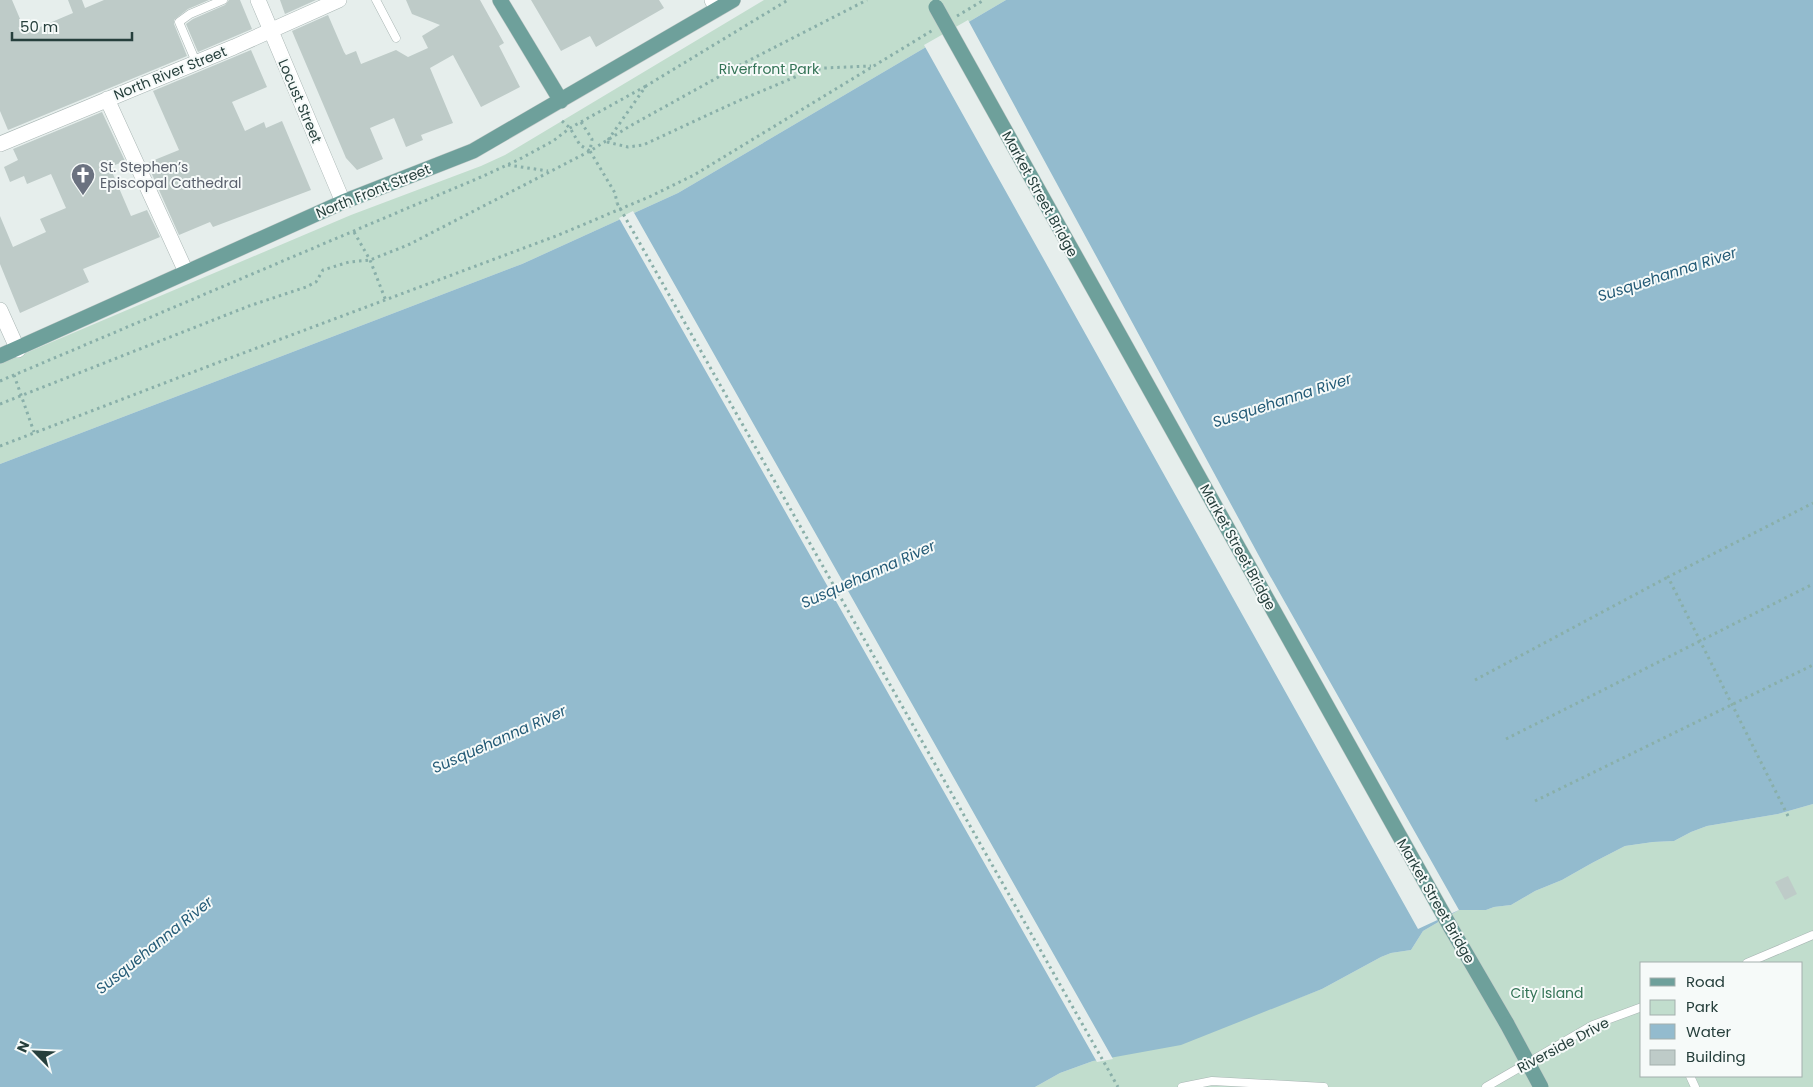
<svg xmlns="http://www.w3.org/2000/svg" width="1813" height="1087" font-family="Poppins,sans-serif">
<rect width="100%" height="100%" fill="#e6eeec"/>
<path fill="#c1ddcd" fill-rule="evenodd" d="M764,0H1006L678,193L522,264L0,464V364L351,215L481,166L505,155Z
M1813,804V1087H1035L1060,1073L1093,1061L1270,1009L1322,989L1381,957L1391,953L1411,950L1423,931L1459,910H1486L1494,907L1511,905L1535,891L1562,880L1592,863L1625,846L1653,842L1674,841L1691,832L1707,826L1778,814ZM1642,963H1802V1076H1642Z"/>
<path fill="#93bbce" d="M1006,0H1813V804L1778,814L1707,826L1691,832L1674,841L1653,842L1625,846L1592,863L1562,880L1535,891L1511,905L1494,907L1486,910H1459L1423,931L1411,950L1391,953L1381,957L1322,989L1181,1045L1093,1061L1060,1073L1035,1087H0V464L522,264L678,193Z"/>
<path fill="#e6eeec" d="M968,20L1265,567L1459,910L1418,929L924,45Z
M633,211L1113,1059L1097,1062L619,218Z"/>
<path fill="#becbc8" d="M0,0H12L26,33L73,13L68,0H82L85,8L104,0H209L188,9L174,20V24L187,56L8,130L0,111Z
M229,0H240L252,29L198,52L186,24L193,19L225,5Z
M280,0H316L285,14Z
M406,0H480L504,43L499,46L520,87L481,107L453,55L430,68L453,123L421,135L423,140L406,147L394,118L370,128L383,159L357,170L346,158L292,31L328,15L344,52L346,55L356,51L361,64L396,50L408,57L428,48L422,36L440,25L412,14Z
M531,0H659L664,8L596,47L590,36L561,51Z
M251,50L267,87L232,102L245,131L264,122L266,128L282,121L311,190L213,227L210,222L179,235L147,163L179,150L153,91Z
M102,112L125,161L110,167L131,216L147,210L160,237L83,269L89,282L20,313L0,264V216L13,247L46,232L40,219L66,208L51,174L27,184L24,176L10,182L4,167L18,160L13,149Z
M1788,876L1797,894L1785,900L1775,882Z"/>
<g fill="none" stroke-linecap="round" stroke-linejoin="round">
<g stroke="#a9b6b4" stroke-width="9">
<path id="service" d="M376,0L396,38
M196,62L179,22L190,14L223,0
M1747,963L1813,935
M1690,1076L1695,1087
M1182,1087L1212,1081L1324,1087
M1486,1087L1593,1025L1642,1007"/>
</g>
<g stroke="#a9b6b4" stroke-width="16">
<path id="minor" d="M258,0L343,202
M712,0L717,9
M107,99L186,272
M0,144L234,47L339,0
M0,310L18,350"/>
</g>
<g stroke="#c2c9c8" stroke-width="16">
<path id="primary" d="M500,0L561,101
M0,356L343,202L473,151L733,0
M1451,928L1507,1024"/>
</g>
<path stroke="#89afa9" stroke-width="3" stroke-dasharray="2.5 4" stroke-linecap="butt" d="M957,16L984,0
M562,121L570,128L580,145L590,151
M581,122L592,139L590,151L615,193L617,203
M608,140L646,86L788,0
M607,142L628,147L643,145L738,101L807,72L824,68L871,66
M508,165L548,171
M354,232L370,260L386,301
M14,375L34,432
M0,381L481,177L518,160L553,141L570,128L646,86
M0,404L249,306L306,287L316,282L323,270L349,262L370,260L408,245L590,151L630,126L742,64L867,0
M0,446L222,361L556,236L649,197L694,175L933,30
M1475,680L1668,577
M1506,739L1813,584
M1535,801L1813,665
M1788,816L1668,577L1813,503"/>
<use href="#service" stroke="#fff" stroke-width="8"/>
<use href="#minor" stroke="#fff" stroke-width="15"/>
<use href="#primary" stroke="#6ea09b" stroke-width="15"/>
<g stroke="#c2c9c8" stroke-width="16" stroke-linecap="butt">
<path id="primary-bridge" d="M936,7L1451,928
M1507,1024L1541,1087"/>
</g>
<path stroke="#89afa9" stroke-width="3" stroke-dasharray="2.5 4" stroke-linecap="butt" d="M617,203L1118,1087"/>
<use href="#primary-bridge" stroke="#6ea09b" stroke-width="15"/>
</g>
<defs>
<g id="church-pin" transform="scale(1.25)"><path d="M0 17L-7.5 6A9.5 9.5 0 1 1 7.5 6Z" fill="#6b7280" stroke="#f6faf9"/><path d="M-1.2-6h2.4v3.5h3.3v2.4h-3.3V6h-2.4V-.1h-3.3v-2.4h3.3Z" fill="#fff"/></g>
</defs>
<g fill-rule="evenodd">
<use href="#church-pin" x="83" y="175"/>
</g>
<g text-anchor="middle" dominant-baseline="central" stroke-width="4" stroke-linejoin="round" paint-order="stroke">
<g font-size="14" fill="#337356" stroke="#f6faf9">
<text x="769" y="69">Riverfront Park</text>
<text x="1547" y="993">City Island</text>
</g>
<g font-size="14" fill="#263f3c" stroke="#f6faf9">
<text transform="translate(170 73) rotate(-22)">North River Street</text>
<text transform="translate(300 101) rotate(67)">Locust Street</text>
<text transform="translate(373 191) rotate(-22)">North Front Street</text>
<text transform="translate(1040 194) rotate(61)">Market Street Bridge</text>
<text transform="translate(1238 547) rotate(61)">Market Street Bridge</text>
<text transform="translate(1436 901) rotate(60)">Market Street Bridge</text>
<text transform="translate(1563 1045) rotate(-28)">Riverside Drive</text>
</g>
<g font-size="14" fill="#5b616d" stroke="#f6faf9" text-anchor="start">
<text x="100" y="167">St. Stephen’s<tspan x="100" dy="16">Episcopal Cathedral</tspan></text>
</g>
<g font-size="15" font-style="italic" fill="#245b77" stroke="#f6faf9">
<text transform="translate(1667 274) rotate(-18)">Susquehanna River</text>
<text transform="translate(1282 400) rotate(-18)">Susquehanna River</text>
<text transform="translate(868 574) rotate(-24)">Susquehanna River</text>
<text transform="translate(499 739) rotate(-24)">Susquehanna River</text>
<text transform="translate(154 945) rotate(-39)">Susquehanna River</text>
</g>
</g>
<rect x="1640" y="962" width="162" height="115" fill="#f6faf9" stroke="#a3afad"/>
<rect x="1650" y="978" width="25" height="8" fill="#6ea09b" stroke="#a3afad"/>
<text x="1686" y="987" font-size="15" fill="#263f3c">Road</text>
<rect x="1650" y="1000" width="25" height="15" fill="#c1ddcd" stroke="#a3afad"/>
<text x="1686" y="1012" font-size="15" fill="#263f3c">Park</text>
<rect x="1650" y="1024" width="25" height="15" fill="#93bbce" stroke="#a3afad"/>
<text x="1686" y="1037" font-size="15" fill="#263f3c">Water</text>
<rect x="1650" y="1050" width="25" height="15" fill="#becbc8" stroke="#a3afad"/>
<text x="1686" y="1062" font-size="15" fill="#263f3c">Building</text>
<g transform="translate(35 1052) rotate(294)" stroke="#f6faf9" stroke-width="4" paint-order="stroke">
<path d="M0-4L9 19L0 12L-9 19Z" fill="#263f3c"/>
<text y="-8" font-size="14" font-weight="bold" text-anchor="middle" fill="#263f3c">N</text>
</g>
<path d="M12 32v8h120v-8" fill="none" stroke="#263f3c" stroke-width="2.5"/>
<text x="20" y="32" font-size="15" fill="#263f3c" stroke="#f6faf9" stroke-width="4" paint-order="stroke">50 m</text>
</svg>
